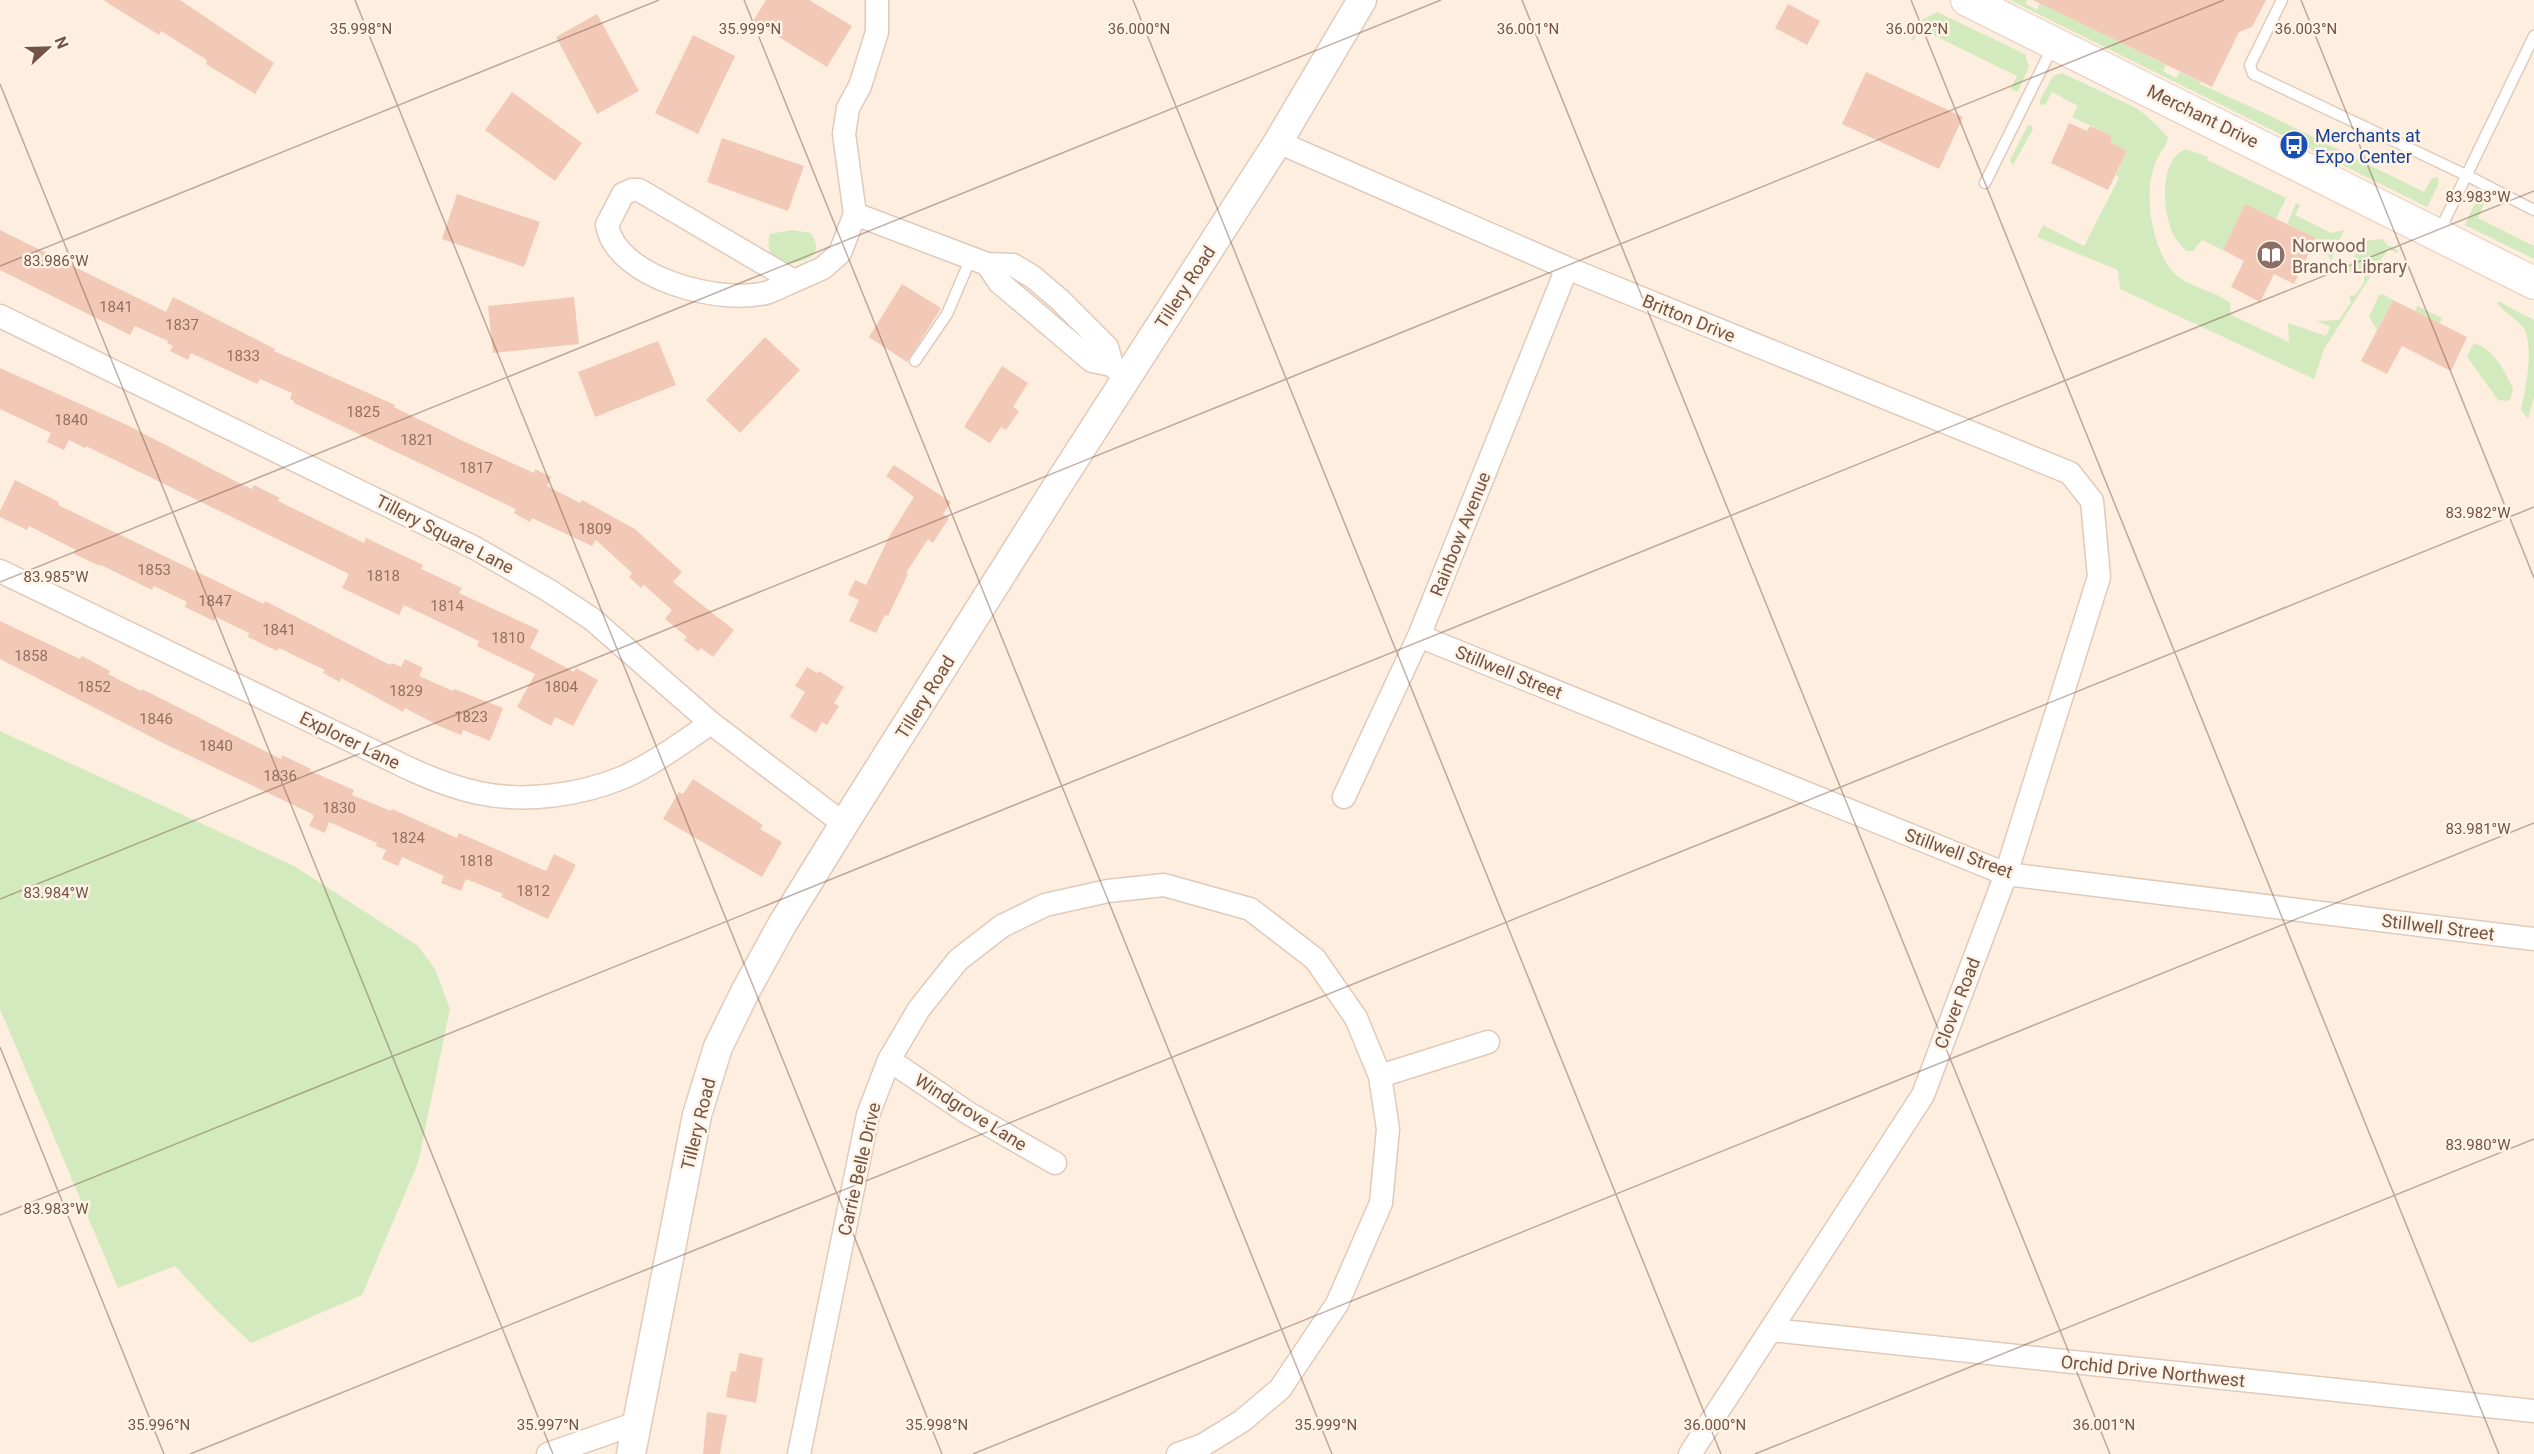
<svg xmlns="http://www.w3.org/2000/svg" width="2534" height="1454" font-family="Roboto,sans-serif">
<rect width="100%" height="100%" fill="#fdeedf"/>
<path fill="#d3eabe" d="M2010,0H2027L2026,4L2037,10L2040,3L2166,65L2163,71L2176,78L2180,72L2201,82L2200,84L2273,117L2424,192L2432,178L2437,177L2439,183L2427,207Z
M1937,12L2025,54L2029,67L2018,91H2013L2011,88L2017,76L1921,29L1913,41L1911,40L1922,20Z
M2062,73L2136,108L2147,116L2168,137C2168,145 2161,150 2158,157C2154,166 2151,175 2150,184C2147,212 2156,261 2180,278C2195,289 2216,291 2230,303L2231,315L2289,342L2288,323L2326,336L2330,327L2317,321L2339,320L2351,302L2349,296L2355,295L2364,283V273L2348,272L2347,269L2363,241L2383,239L2387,245L2398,250L2397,253L2388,249L2324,349L2314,379L2120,289L2118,270L2037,237L2043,225L2084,246L2119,178L2116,175L2127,151L2110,142L2112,136L2072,117L2078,106L2052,92L2045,105L2040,104V100L2053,76Z
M2028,125H2031L2033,129L2013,165L2010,160Z
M2186,149L2208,157L2207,160L2286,198L2276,219L2245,204L2223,250L2202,240L2193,251H2186C2182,246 2177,241 2174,236C2162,213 2158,160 2186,149Z
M2481,199L2484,204L2478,218L2534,246V259L2465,225L2476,201Z
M2296,203L2300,205L2295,215L2331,233L2344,230L2331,261L2320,240L2287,224Z
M792,230L811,233C828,260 799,261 780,266C770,258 766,246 770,234Z
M2382,294L2393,300L2377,330L2369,317L2379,295Z
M2498,301L2534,320V397L2528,419L2521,410C2526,386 2534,349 2524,328C2516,319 2505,313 2497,303Z
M2417,306L2442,318L2440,323L2415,311Z
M2473,344C2491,344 2507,374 2513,389L2511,398L2508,401L2498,400L2467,357Z
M0,731L294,866L418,946L435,969L450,1009L418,1163L362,1295L251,1343L215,1309L175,1266L118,1288L0,1009Z"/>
<path fill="#f2c9b6" d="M103,0H180L274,63L255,94L206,64L207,60L161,31L159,35Z
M766,0H809L852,26L827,67L753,21Z
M2033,0H2266L2252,27L2239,32L2212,87Z
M1788,4L1820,21L1807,45L1775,28Z
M597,14L639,91L597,114L556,37Z
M693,35L735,56L698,134L655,113Z
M1866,72L1963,117L1939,169L1842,124Z
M512,92L582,143L555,181L485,130Z
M2069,123L2087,131L2090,126L2112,136L2110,142L2127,151L2108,190L2051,163Z
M722,138L804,166L788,211L707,182Z
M457,194L540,222L524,267L442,239Z
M2245,204L2316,238L2294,284L2274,274L2260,302L2231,287L2244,261L2223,250Z
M0,230L166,312L173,297L275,349L274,351L395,405L394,407L461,440L534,473L535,469L551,477L547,486L580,503L582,500L635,529L682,572L673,582L734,630L713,657L701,648L698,651L684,640L687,637L665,619L672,610L644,585L641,588L629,577L632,573L596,540L592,546L532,518L530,522L514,513L516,509L294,403V401L290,399L292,393L260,379L257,384L191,353L188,360L170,351L173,346L167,343L168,341L135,326L130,335L0,270Z
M902,284L941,308L907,362L869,337Z
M574,297L579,344L493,353L488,306Z
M2393,300L2467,337L2451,371L2402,346L2387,374L2361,361Z
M765,337L800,370L740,433L706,400Z
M658,341L676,385L595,417L578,372Z
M1002,366L1028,383L1013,407L1019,411L1006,430L1001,427L990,443L964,427Z
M0,368L127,425L239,483L252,489L254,485L280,498L278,501L364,543L366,538L423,565L421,569L462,588L459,593L539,630L530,648L574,672L576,668L598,680L573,726L555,717L551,726L517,707L535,674L477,646L479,641L404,605L399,615L342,588L349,574L86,446L85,448L69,440L64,450L47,442L51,433L0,409Z
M894,465L951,502L943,514L949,518L933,543L928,539L906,573L908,574L888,616L885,615L876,633L849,621L859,600L848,595L855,580L866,585L889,537L914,497L886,476Z
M15,480L59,502L58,505L264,604L265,601L390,665L392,663L401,667L405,659L423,668L419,676L453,691L454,689L503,708L490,741L463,730L461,735L439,726L405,708L403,712L341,678L340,682L323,673L325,670L308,662L279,648L277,651L248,637L249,633L216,617L214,621L185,607L187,602L154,586L152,590L101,565L100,566L74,554L76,550L29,526L27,530L0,517V511Z
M0,621L80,659L82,656L110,671L108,674L141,691L142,689L281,759L282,755L311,769L310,771L354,790L352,795L391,811L392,809L457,838L459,833L546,871L554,854L576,865L548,919L501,897L503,894L466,879L461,891L441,883L444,876L402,857L398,866L382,859L386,850L376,846L377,843L329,822L325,833L309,826L314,816L310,813L163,743L0,659Z
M807,667L817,673L819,671L844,687L834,703L839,706L827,725L822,722L816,733L790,717L805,692L795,686Z
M693,779L763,825L760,829L782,842L762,877L663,819L679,792L683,794Z
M739,1353L763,1358L756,1403L726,1397L731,1371L736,1372Z
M707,1412L727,1415L720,1454H703Z"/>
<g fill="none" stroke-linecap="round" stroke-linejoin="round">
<g stroke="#e0cabb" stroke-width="13">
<path id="service" d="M2282,0L2250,65L2253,74L2468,176L2534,210
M1985,183L2053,46
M2438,234L2534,36
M915,361L947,314L971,258"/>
</g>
<g stroke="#e0cabb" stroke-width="25">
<path id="minor" d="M1278,142L1567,268L2070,473L2092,501L2099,577L2006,874L1923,1095L1690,1454
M632,190H639L794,281C786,284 777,289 769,292C724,306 616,279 607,225L623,194Z
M855,214L987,264L1013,265L1033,277L1060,300L1107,347L1112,365L1126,378
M987,264L999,282L1092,361L1112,365
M794,281L823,268L840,253L855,214L844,134L848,108L860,86L877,32V0
M0,316L475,548L548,590L592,619L711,723L844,824
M0,571L410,769C432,779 455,788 479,793C525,803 581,795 624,777C655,763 683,742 711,723
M1419,636L2006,874L2534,939
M1344,797L1419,636L1567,268
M889,1060L968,1113L1055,1163
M1380,1076L1488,1042
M1772,1330L2534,1411
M548,1454L637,1423
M799,1454L868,1115L889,1060L919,1009L958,960L1002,926L1045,905L1108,891L1164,885L1250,909L1315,959L1356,1018L1380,1076L1388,1129L1381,1203L1337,1304L1280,1389L1242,1421L1203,1445L1178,1454"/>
</g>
<g stroke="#e0cabb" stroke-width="31">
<path id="tertiary" d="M631,1454L697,1115L718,1047L746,990L783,923L844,824L1061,480L1278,142L1362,0"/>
</g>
<g stroke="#e8ccbb" stroke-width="34">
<path id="secondary" d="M1967,0L2534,283"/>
</g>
<use href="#service" stroke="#fff" stroke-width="10"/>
<use href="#minor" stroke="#fff" stroke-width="22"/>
<use href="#tertiary" stroke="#fff" stroke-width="28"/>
<use href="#secondary" stroke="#fff" stroke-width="32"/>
</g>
<path fill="none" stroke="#735346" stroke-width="1.5" stroke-opacity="0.45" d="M355,0L942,1454M744,0L1332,1454M1133,0L1721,1454M1522,0L2110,1454M1911,0L2499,1454M2301,0L2534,578M0,84L553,1454M0,266L659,0M0,582L1441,0M0,899L2224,0M0,1047L164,1454M0,1215L2534,191M190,1454L2534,507M973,1454L2534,823M1755,1454L2534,1139"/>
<defs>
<g id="bus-disc" transform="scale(1.5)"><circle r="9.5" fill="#1a4fb4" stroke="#fff3e5"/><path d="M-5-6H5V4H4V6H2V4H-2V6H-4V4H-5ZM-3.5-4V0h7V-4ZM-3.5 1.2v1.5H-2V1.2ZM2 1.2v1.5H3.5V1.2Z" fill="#fff"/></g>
<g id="library-disc" transform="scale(1.5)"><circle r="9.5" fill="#8d6e63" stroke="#fff3e5"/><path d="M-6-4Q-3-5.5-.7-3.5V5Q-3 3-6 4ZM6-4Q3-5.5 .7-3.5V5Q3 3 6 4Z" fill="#fff"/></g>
</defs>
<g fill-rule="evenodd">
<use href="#bus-disc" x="2294" y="145"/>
<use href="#library-disc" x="2271" y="255"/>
</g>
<g text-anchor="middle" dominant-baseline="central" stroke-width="5" stroke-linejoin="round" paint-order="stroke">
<g font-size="15" fill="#937062">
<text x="116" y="307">1841</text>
<text x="182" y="325">1837</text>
<text x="243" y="356">1833</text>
<text x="363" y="412">1825</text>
<text x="71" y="420">1840</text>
<text x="417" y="440">1821</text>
<text x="476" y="468">1817</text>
<text x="595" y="529">1809</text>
<text x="154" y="570">1853</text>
<text x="383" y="576">1818</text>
<text x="215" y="601">1847</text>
<text x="447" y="606">1814</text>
<text x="279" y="630">1841</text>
<text x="508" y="638">1810</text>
<text x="31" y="656">1858</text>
<text x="94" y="687">1852</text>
<text x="561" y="687">1804</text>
<text x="406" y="691">1829</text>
<text x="471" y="717">1823</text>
<text x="156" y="719">1846</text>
<text x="216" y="746">1840</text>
<text x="280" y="776">1836</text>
<text x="339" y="808">1830</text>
<text x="408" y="838">1824</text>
<text x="476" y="861">1818</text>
<text x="533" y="891">1812</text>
</g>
<g font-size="18" fill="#735346" stroke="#fff3e5">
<text transform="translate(2203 116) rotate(26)">Merchant Drive</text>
<text transform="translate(1185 287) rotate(-57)">Tillery Road</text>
<text transform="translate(1689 318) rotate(22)">Britton Drive</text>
<text transform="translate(445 534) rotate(27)">Tillery Square Lane</text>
<text transform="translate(1460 534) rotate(-68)">Rainbow Avenue</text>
<text transform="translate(1509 672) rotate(22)">Stillwell Street</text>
<text transform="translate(925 697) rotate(-58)">Tillery Road</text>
<text transform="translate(350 740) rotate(26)">Explorer Lane</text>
<text transform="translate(1959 853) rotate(20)">Stillwell Street</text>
<text transform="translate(2438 927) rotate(7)">Stillwell Street</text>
<text transform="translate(1957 1003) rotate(-69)">Clover Road</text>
<text transform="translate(971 1112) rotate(32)">Windgrove Lane</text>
<text transform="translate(698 1124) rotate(-76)">Tillery Road</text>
<text transform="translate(859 1169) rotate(-77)">Carrie Belle Drive</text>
<text transform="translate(2153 1371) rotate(6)">Orchid Drive Northwest</text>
</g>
<g font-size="18" fill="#164399" stroke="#fff3e5" text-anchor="start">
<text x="2315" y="135">Merchants at<tspan x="2315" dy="21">Expo Center</tspan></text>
</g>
<g font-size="18" fill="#785e54" stroke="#fff3e5" text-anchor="start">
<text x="2292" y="245">Norwood<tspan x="2292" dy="21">Branch Library</tspan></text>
</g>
</g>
<g font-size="15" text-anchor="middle" fill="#735346" stroke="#fff3e5" stroke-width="5" stroke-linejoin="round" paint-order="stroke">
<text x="361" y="34">35.998°N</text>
<text x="750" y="34">35.999°N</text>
<text x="1139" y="34">36.000°N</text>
<text x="1528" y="34">36.001°N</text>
<text x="1917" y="34">36.002°N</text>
<text x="2306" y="34">36.003°N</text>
<text x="2478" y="202">83.983°W</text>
<text x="56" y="266">83.986°W</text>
<text x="2478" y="518">83.982°W</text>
<text x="56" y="582">83.985°W</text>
<text x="2478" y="834">83.981°W</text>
<text x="56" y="898">83.984°W</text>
<text x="2478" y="1150">83.980°W</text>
<text x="56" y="1214">83.983°W</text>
<text x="159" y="1430">35.996°N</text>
<text x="548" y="1430">35.997°N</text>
<text x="937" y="1430">35.998°N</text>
<text x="1326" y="1430">35.999°N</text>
<text x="1715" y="1430">36.000°N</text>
<text x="2104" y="1430">36.001°N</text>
</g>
<g transform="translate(48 48) rotate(68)" stroke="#fff3e5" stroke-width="4.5" paint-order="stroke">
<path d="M0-4.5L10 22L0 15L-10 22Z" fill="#735346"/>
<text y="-9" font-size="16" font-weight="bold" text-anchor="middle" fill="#735346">N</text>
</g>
</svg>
